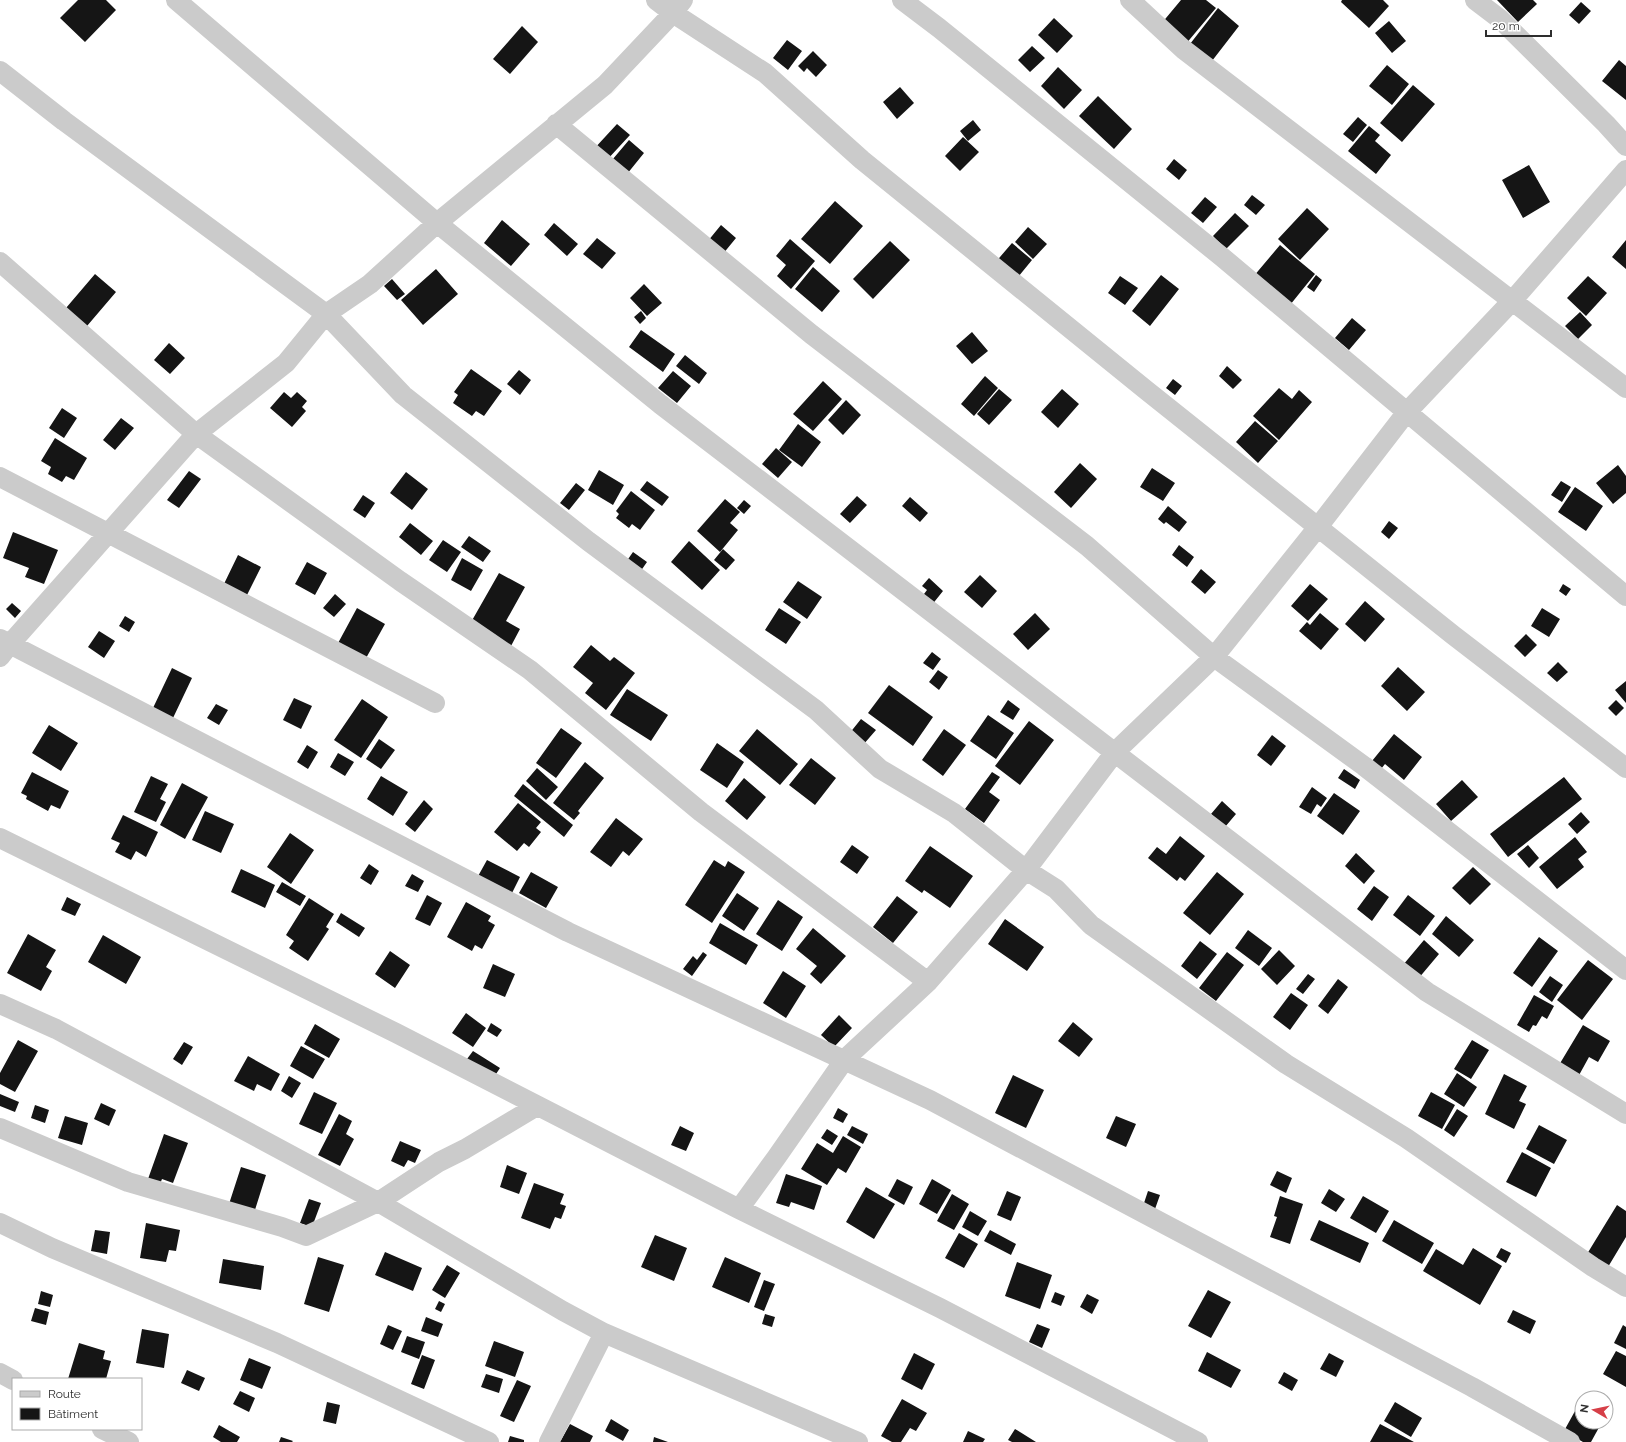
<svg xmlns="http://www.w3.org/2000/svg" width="1626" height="1442" font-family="Raleway,sans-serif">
<rect width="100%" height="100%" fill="#fff"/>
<path fill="#151515" d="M78,0H106L116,10L85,42L60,18Z
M1181,0H1206L1216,8L1185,45L1161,24Z
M1342,0H1383L1389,6L1369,28L1341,2Z
M1497,0H1533L1537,4L1518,22Z
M1581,2L1591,11L1579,24L1569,15Z
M1218,8L1239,26L1205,70L1183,53Z
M1054,18L1073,36L1057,53L1038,35Z
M1389,21L1406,41L1392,53L1375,33Z
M522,26L538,42L510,74L493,59Z
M787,40L802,51L788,70L773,58Z
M1032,46L1045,58L1030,72L1018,60Z
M813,51L827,65L816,77L807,68L804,72L798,66Z
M1619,60L1626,66V100L1602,81Z
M1387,65L1409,84L1392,105L1369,86Z
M1058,67L1082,90L1064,109L1041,86Z
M1413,85L1435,104L1402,142L1380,123Z
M900,87L914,103L897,119L883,102Z
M1098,96L1132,129L1114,149L1079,116Z
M1358,117L1367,125L1353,142L1343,134Z
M973,120L981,130L968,141L960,131Z
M617,124L630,135L606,161L593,150Z
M1369,126L1380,135L1375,141L1391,155L1376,174L1348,151Z
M963,137L979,152L960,171L945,156Z
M629,140L644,153L623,179L607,166Z
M1174,159L1187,170L1179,180L1166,169Z
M1529,165L1550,202L1523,218L1502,180Z
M1252,195L1265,205L1256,215L1244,205Z
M1205,197L1217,207L1203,223L1191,213Z
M835,201L863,226L830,264L801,239Z
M1307,208L1329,229L1300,260L1278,239Z
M1235,213L1249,226L1226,249L1213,236Z
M502,220L530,244L511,266L484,243Z
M554,223L578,244L567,256L544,235Z
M721,225L736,238L718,260L703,247Z
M1028,227L1047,244L1033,259L1015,242Z
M597,238L616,253L602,269L583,254Z
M790,239L815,261L791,289L777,276L786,265L776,256Z
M1626,240V269L1612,257Z
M890,241L910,260L873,299L853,279Z
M1012,243L1032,260L1009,288L988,271Z
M1280,245L1315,274L1286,310L1253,277Z
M813,267L840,291L822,312L795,289Z
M436,269L458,294L423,325L401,300Z
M95,274L116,292L87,326L66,308Z
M1161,275L1179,289L1150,326L1132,311Z
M1316,275L1322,280L1314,292L1307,287Z
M1120,276L1138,288L1125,305L1108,293Z
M1588,276L1607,293L1586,316L1567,298Z
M392,279L405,294L397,300L384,286Z
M644,284L662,303L647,316L630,298Z
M641,311L646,318L640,324L634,317Z
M1580,312L1592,325L1578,339L1565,326Z
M1352,318L1366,330L1349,350L1335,338Z
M641,330L675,354L663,372L629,347Z
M972,332L988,351L972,364L956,346Z
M169,343L185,358L170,374L154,360Z
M685,355L707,373L699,384L676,366Z
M1227,366L1242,380L1233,389L1219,376Z
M471,369L502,391L484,416L476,411L472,416L453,403L458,395L454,392Z
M519,370L531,380L520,395L507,384Z
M673,371L691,386L677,403L658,388Z
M985,376L998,388L974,416L961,404Z
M1173,379L1182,386L1175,395L1166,388Z
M823,381L842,399L813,431L793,414Z
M1279,388L1292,399L1299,390L1312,402L1279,440L1253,416Z
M999,389L1012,400L989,425L977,414Z
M1062,389L1079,404L1058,428L1041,412Z
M284,392L291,398L297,392L307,401L302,407L306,411L292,427L270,408Z
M846,400L861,415L843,435L828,420Z
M62,408L77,418L64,438L49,428Z
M121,418L134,428L115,450L103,440Z
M1255,421L1278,441L1258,463L1236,442Z
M798,424L821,442L802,467L779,450Z
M55,438L87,458L74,480L66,476L62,482L48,474L51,467L41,461Z
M776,448L792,462L778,478L762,464Z
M1080,463L1097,479L1071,508L1054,492Z
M1618,465L1626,476V493L1613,504L1596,483Z
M1152,468L1175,483L1163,501L1140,487Z
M599,470L624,485L613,505L588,490Z
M189,471L201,479L179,508L167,500Z
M406,472L428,489L412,510L390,493Z
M647,481L669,497L662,506L640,490Z
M1561,481L1571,487L1562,502L1551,495Z
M576,483L585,490L569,510L560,503Z
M1575,487L1603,506L1586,531L1558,512Z
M631,491L655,510L640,530L632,524L629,528L616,518L619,514L616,511Z
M363,495L375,503L365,518L353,510Z
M857,496L867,505L850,523L840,514Z
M910,497L928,513L920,522L902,506Z
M725,499L740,512L730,523L738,530L720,552L697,531Z
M744,500L751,506L744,514L737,508Z
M1168,506L1187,522L1179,532L1166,522L1164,524L1158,519Z
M1389,521L1398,528L1389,539L1381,532Z
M410,523L433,541L421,555L399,537Z
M13,532L58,550L44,584L25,577L29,568L3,558Z
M469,536L491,551L483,562L461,547Z
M443,540L461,552L447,572L429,560Z
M689,541L720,570L702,590L671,562Z
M1179,545L1194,557L1187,567L1172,555Z
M723,549L735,560L726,570L714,560Z
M633,552L647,562L640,572L626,562Z
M238,555L261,567L245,599L222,588Z
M462,558L483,570L471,591L451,580Z
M307,562L327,573L315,595L295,584Z
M1201,569L1216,582L1205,594L1191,582Z
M499,573L525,587L506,621L520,629L511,646L470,624Z
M980,575L997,591L982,608L964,592Z
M929,578L943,591L931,606L921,598L927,590L922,586Z
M798,581L822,597L807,619L783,602Z
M1310,584L1328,599L1308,621L1291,606Z
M1563,584L1571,589L1566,596L1559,591Z
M335,594L346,604L334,617L323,608Z
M1365,601L1385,619L1365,642L1345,624Z
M12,603L21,611L15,618L6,609Z
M357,608L385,624L365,660L337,645Z
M779,608L801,622L786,644L765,630Z
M1542,608L1560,619L1549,637L1531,626Z
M1035,613L1050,629L1028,650L1013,634Z
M1320,613L1339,629L1321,650L1299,631L1307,622L1310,625Z
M125,616L135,622L129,632L119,626Z
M99,631L115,641L104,658L88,647Z
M1526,634L1537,645L1525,657L1514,646Z
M591,645L610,661L614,657L635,673L606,710L585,693L593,683L573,667Z
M932,652L941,659L933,670L923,663Z
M1558,662L1568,672L1557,682L1547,673Z
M1398,667L1425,692L1407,711L1381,686Z
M172,668L192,678L173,718L153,708Z
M938,670L948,677L939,690L929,682Z
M1626,681V703L1615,690Z
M889,685L933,717L913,746L868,713Z
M627,689L668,715L651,741L610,715Z
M294,698L312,706L301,729L283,720Z
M362,699L388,717L361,758L334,740Z
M1008,700L1020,709L1013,720L1000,712Z
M1616,700L1624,708L1616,716L1608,708Z
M216,704L228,710L219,725L207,718Z
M988,715L1014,733L996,759L970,741Z
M861,719L876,730L863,745L849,734Z
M1029,721L1054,740L1020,785L995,766Z
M49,725L78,743L61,771L32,753Z
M561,728L582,743L556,778L536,763Z
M757,729L798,764L780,785L739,751Z
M944,729L966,745L943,776L922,760Z
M1394,734L1422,757L1404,780L1385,764L1381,769L1372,761Z
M1272,735L1286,746L1271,766L1257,755Z
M379,739L395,750L381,769L366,759Z
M717,743L744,762L727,788L700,770Z
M307,745L318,752L308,769L297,762Z
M338,753L354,762L345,776L330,767Z
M811,758L836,778L815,805L789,785Z
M585,762L604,778L578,811L580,813L574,820L553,803Z
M537,768L558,787L546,800L526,781Z
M1344,769L1360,780L1355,789L1338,778Z
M32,772L69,791L60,809L51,805L48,811L26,799L27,796L21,793Z
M992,772L1000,777L989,792L1000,800L984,823L965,809Z
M151,776L168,784L160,799L166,802L156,822L134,812Z
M381,776L408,792L393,816L367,799Z
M1564,777L1582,799L1508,857L1490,834Z
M744,778L766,797L747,820L725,801Z
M1462,780L1478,797L1451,821L1436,804Z
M182,783L208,797L185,839L160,825Z
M523,784L573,825L564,837L514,796Z
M1312,787L1327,798L1321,807L1317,804L1311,814L1299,807Z
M1334,793L1360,811L1343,835L1317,816Z
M424,800L433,809L415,832L405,824Z
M1222,801L1236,814L1225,827L1211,814Z
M518,803L541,822L536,828L541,832L529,847L524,843L517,851L494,832Z
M205,811L234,824L221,853L192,840Z
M1581,812L1590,822L1577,834L1568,824Z
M123,815L158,832L146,857L136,851L131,860L115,852L120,843L111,839Z
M616,818L643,839L629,856L623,851L611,867L590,852Z
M290,833L314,850L291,884L267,867Z
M1180,836L1205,856L1185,881L1180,877L1177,881L1148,858L1157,847L1166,854Z
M1575,837L1587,852L1578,859L1584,867L1557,889L1539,867Z
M852,845L869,857L857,874L840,862Z
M1528,845L1539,858L1529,868L1517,854Z
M930,846L973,876L950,908L924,890L922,893L905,881Z
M1356,853L1375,871L1364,884L1345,866Z
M487,860L520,877L511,895L477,878Z
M714,860L725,867L728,861L745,872L712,923L685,905Z
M369,864L379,871L371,885L360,878Z
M1473,867L1491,884L1470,905L1452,888Z
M241,869L275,885L265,908L231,892Z
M531,872L558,887L546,908L519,893Z
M1217,872L1244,894L1210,935L1183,913Z
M412,874L424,881L418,892L405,886Z
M282,882L306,896L300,906L276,892Z
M1374,886L1389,897L1372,921L1357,909Z
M737,893L759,908L744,931L722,916Z
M427,895L442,903L430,926L415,919Z
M1408,895L1435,916L1420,936L1393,915Z
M897,896L918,912L893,943L873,927Z
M67,897L81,904L75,916L61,910Z
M309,898L334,914L326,927L329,929L308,961L289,948L294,941L286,935Z
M778,900L803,917L782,951L756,934Z
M466,902L491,916L488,921L495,925L482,949L475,945L472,951L447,937Z
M341,913L365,928L359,937L336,922Z
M1446,916L1474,940L1459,957L1432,934Z
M1005,919L1044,947L1027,971L988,944Z
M720,923L758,945L746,965L709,943Z
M813,928L846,956L821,984L810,974L817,966L796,949Z
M1248,930L1272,948L1259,966L1235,948Z
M28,934L56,950L46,967L52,971L41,991L7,973Z
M103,935L141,957L126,984L88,962Z
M1539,937L1558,951L1532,987L1513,973Z
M1424,940L1439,954L1418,979L1403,965Z
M1200,941L1217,954L1197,979L1181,966Z
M1279,950L1295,966L1277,985L1261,969Z
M390,951L410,965L395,988L375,974Z
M703,952L707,955L692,976L683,969L693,956L697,960Z
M1227,952L1244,965L1216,1001L1199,988Z
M1588,960L1613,979L1582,1020L1557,1000Z
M493,964L515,974L505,997L483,988Z
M783,971L806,986L786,1018L763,1003Z
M1308,974L1315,979L1303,994L1296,989Z
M1550,976L1563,985L1552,1002L1539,992Z
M1338,979L1348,987L1328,1014L1318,1006Z
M1291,993L1308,1005L1290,1030L1273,1017Z
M1534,995L1554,1006L1547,1019L1542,1016L1536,1026L1533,1025L1529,1032L1517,1025Z
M466,1013L486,1028L473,1047L452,1033Z
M839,1015L852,1028L834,1047L821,1035Z
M1073,1022L1093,1039L1079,1057L1058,1041Z
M491,1023L502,1030L497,1037L487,1031Z
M315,1024L340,1039L329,1058L304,1044Z
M1583,1025L1610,1041L1598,1062L1589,1057L1578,1077L1559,1065Z
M18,1040L38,1051L15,1092L0,1084V1073Z
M1472,1040L1489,1050L1471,1079L1454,1069Z
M184,1042L193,1047L182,1065L173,1059Z
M301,1046L325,1059L313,1079L290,1066Z
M473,1051L500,1068L494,1077L467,1059Z
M248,1056L280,1074L271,1091L257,1084L254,1091L234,1081Z
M1457,1073L1477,1087L1464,1107L1444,1094Z
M1504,1074L1527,1086L1519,1101L1526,1104L1514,1129L1485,1114Z
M1013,1075L1044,1090L1026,1128L995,1113Z
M289,1076L301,1083L292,1098L281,1091Z
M314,1092L337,1103L322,1134L299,1124Z
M1431,1092L1455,1105L1442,1129L1418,1116Z
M0,1094L19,1102L15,1112L0,1106Z
M101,1103L116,1110L109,1126L94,1119Z
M35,1105L49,1110L45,1123L31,1118Z
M838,1108L848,1114L843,1123L833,1118Z
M1457,1109L1468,1116L1454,1137L1444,1130Z
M339,1114L352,1121L346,1134L354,1139L340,1166L318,1155Z
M65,1116L88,1123L82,1145L58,1138Z
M1116,1116L1136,1124L1126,1147L1106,1138Z
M1539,1125L1567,1140L1554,1164L1526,1149Z
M680,1126L694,1133L686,1151L671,1145Z
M852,1126L868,1134L863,1144L847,1135Z
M827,1129L838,1136L832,1145L821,1138Z
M164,1134L188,1143L173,1183L162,1179L160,1184L148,1179Z
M843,1136L861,1147L846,1173L838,1168L827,1185L801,1169L817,1143L833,1153Z
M400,1141L421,1150L415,1163L408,1160L404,1167L391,1161Z
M1522,1152L1551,1168L1536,1197L1506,1182Z
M507,1165L527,1173L519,1194L500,1187Z
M241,1167L266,1175L254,1213L229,1204Z
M1277,1171L1292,1178L1286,1193L1270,1185Z
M786,1174L822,1186L814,1210L791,1202L789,1207L776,1203Z
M897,1179L913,1187L904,1205L888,1196Z
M932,1179L951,1190L937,1214L919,1204Z
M534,1183L564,1194L560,1204L566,1206L561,1219L555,1217L550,1229L521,1218Z
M866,1187L895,1204L874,1239L846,1222Z
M1329,1189L1345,1199L1336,1212L1321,1203Z
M1007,1191L1021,1197L1011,1221L997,1215Z
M1148,1191L1160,1195L1155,1209L1143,1206Z
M952,1194L969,1204L954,1230L937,1221Z
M1280,1196L1303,1204L1290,1244L1270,1237L1277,1217L1274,1216Z
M1363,1196L1389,1211L1376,1233L1350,1218Z
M309,1199L321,1203L312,1227L300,1223Z
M1617,1205L1626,1211V1237L1608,1267L1587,1254Z
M970,1211L987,1221L978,1236L962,1227Z
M1319,1220L1369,1243L1360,1263L1310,1240Z
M1394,1220L1434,1243L1422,1264L1382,1241Z
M146,1223L180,1230L176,1251L169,1250L166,1262L140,1258Z
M95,1230L110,1232L107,1254L91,1251Z
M990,1230L1016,1244L1011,1255L984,1241Z
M959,1233L978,1244L964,1268L945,1258Z
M655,1235L687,1248L674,1281L641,1267Z
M1473,1248L1502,1266L1480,1305L1423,1271L1436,1249L1463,1265Z
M1501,1248L1511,1253L1506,1263L1496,1257Z
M385,1252L422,1268L413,1291L375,1275Z
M318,1257L344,1265L329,1312L304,1304Z
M725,1257L761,1273L749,1303L712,1287Z
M223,1259L264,1266L261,1290L219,1283Z
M1017,1262L1052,1275L1040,1309L1005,1296Z
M447,1265L460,1273L445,1298L432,1290Z
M764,1280L775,1284L764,1311L754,1307Z
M1208,1290L1231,1302L1211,1338L1188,1326Z
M41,1291L53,1295L50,1307L38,1304Z
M1055,1292L1065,1296L1061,1306L1051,1302Z
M1087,1294L1099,1300L1092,1314L1080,1307Z
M439,1301L445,1304L441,1312L435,1309Z
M35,1308L49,1312L46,1325L31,1321Z
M1513,1310L1536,1321L1530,1334L1507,1322Z
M765,1314L775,1317L772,1327L762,1324Z
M426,1317L443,1324L438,1337L421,1331Z
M1037,1324L1050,1329L1042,1348L1029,1342Z
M388,1325L402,1331L393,1350L380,1344Z
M1623,1325L1626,1327V1349L1614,1343Z
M142,1329L169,1334L164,1368L136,1363Z
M407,1336L425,1342L419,1359L401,1352Z
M494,1341L524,1352L515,1377L485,1366Z
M79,1343L105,1351L103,1359L111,1361L106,1379H68Z
M1616,1351L1626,1356V1387L1603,1374Z
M1207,1352L1241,1370L1231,1388L1198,1371Z
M914,1353L935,1364L922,1390L901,1379Z
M1329,1353L1344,1361L1336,1377L1320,1369Z
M422,1355L435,1360L424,1389L411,1384Z
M249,1358L271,1367L262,1389L240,1380Z
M187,1370L205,1378L199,1391L181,1383Z
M1284,1372L1298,1380L1292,1391L1278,1383Z
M486,1374L503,1379L499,1393L481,1387Z
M517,1380L531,1386L514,1422L500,1416Z
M240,1391L255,1398L249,1412L233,1404Z
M902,1399L927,1413L916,1431L910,1428L901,1442H892L881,1436Z
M327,1402L340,1405L336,1424L323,1421Z
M1395,1402L1422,1418L1411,1437L1384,1421Z
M1580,1402L1582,1403V1422H1602L1591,1442H1583L1564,1431Z
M611,1419L629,1430L623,1441L605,1431Z
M570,1424L593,1436L590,1442H560Z
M1380,1424L1414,1442H1370Z
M219,1425L240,1437L237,1442H221L213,1437Z
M1015,1429L1036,1442H1012L1008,1440Z
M968,1431L985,1439L983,1442H963Z
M510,1436L524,1440V1442H508Z
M281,1437L293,1441L292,1442H279Z
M654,1437L668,1442H653Z"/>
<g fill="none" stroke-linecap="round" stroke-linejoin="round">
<path stroke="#cbcbcb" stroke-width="20" d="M176,0L437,223L660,404L1427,992L1626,1114
M656,0L673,13L765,73L862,160L1146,390L1453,635L1626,768
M902,0L939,28L1222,257L1626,596
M1130,0L1183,49L1626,388
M1475,0L1500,19L1606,124L1626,146
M0,71L64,121L326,314L403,395L588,541L816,710L880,769L954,813L1026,870L1056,889L1091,925L1286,1064L1406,1138L1593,1267L1626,1287
M556,124L811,334L1087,546L1214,657L1364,766L1626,970
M0,262L196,434L400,581L530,670L701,812L928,982
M0,477L435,703
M0,639L568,932L930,1100L1472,1387L1570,1442
M0,657L10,644L196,434L286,363L326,314L370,284L437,223L605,85L673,13L683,0
M0,838L396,1033L739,1209L940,1308L1198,1442
M0,1004L56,1029L378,1202L563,1311L604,1333L858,1442
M0,1128L128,1182L282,1227L306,1236L378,1202L439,1162L465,1149L537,1106
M739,1209L776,1158L845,1059L928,982L1026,870L1115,752L1214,657L1318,527L1406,413L1513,300L1626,170
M0,1223L52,1248L277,1343L489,1442
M0,1373L13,1380
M102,1429L129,1442
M549,1442L604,1333"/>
</g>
<rect x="12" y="1378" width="130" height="52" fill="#ffffff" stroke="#ababab"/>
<rect x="20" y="1391" width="20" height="6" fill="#cbcbcb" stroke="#ababab"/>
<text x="48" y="1398" font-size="12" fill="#2e2e2e">Route</text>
<rect x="20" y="1408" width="20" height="12" fill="#151515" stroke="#ababab"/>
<text x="48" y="1418" font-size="12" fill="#2e2e2e">Bâtiment</text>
<g transform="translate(1594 1410) rotate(279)"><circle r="19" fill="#ffffff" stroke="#ababab"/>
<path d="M0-3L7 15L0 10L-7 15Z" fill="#d63f48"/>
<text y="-6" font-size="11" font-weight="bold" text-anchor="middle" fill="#2e2e2e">N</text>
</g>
<path d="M1486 30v6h65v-6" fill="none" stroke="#2e2e2e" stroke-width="2"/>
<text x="1492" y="30" font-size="12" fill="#2e2e2e" stroke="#ffffff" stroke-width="3" paint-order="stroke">20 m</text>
</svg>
